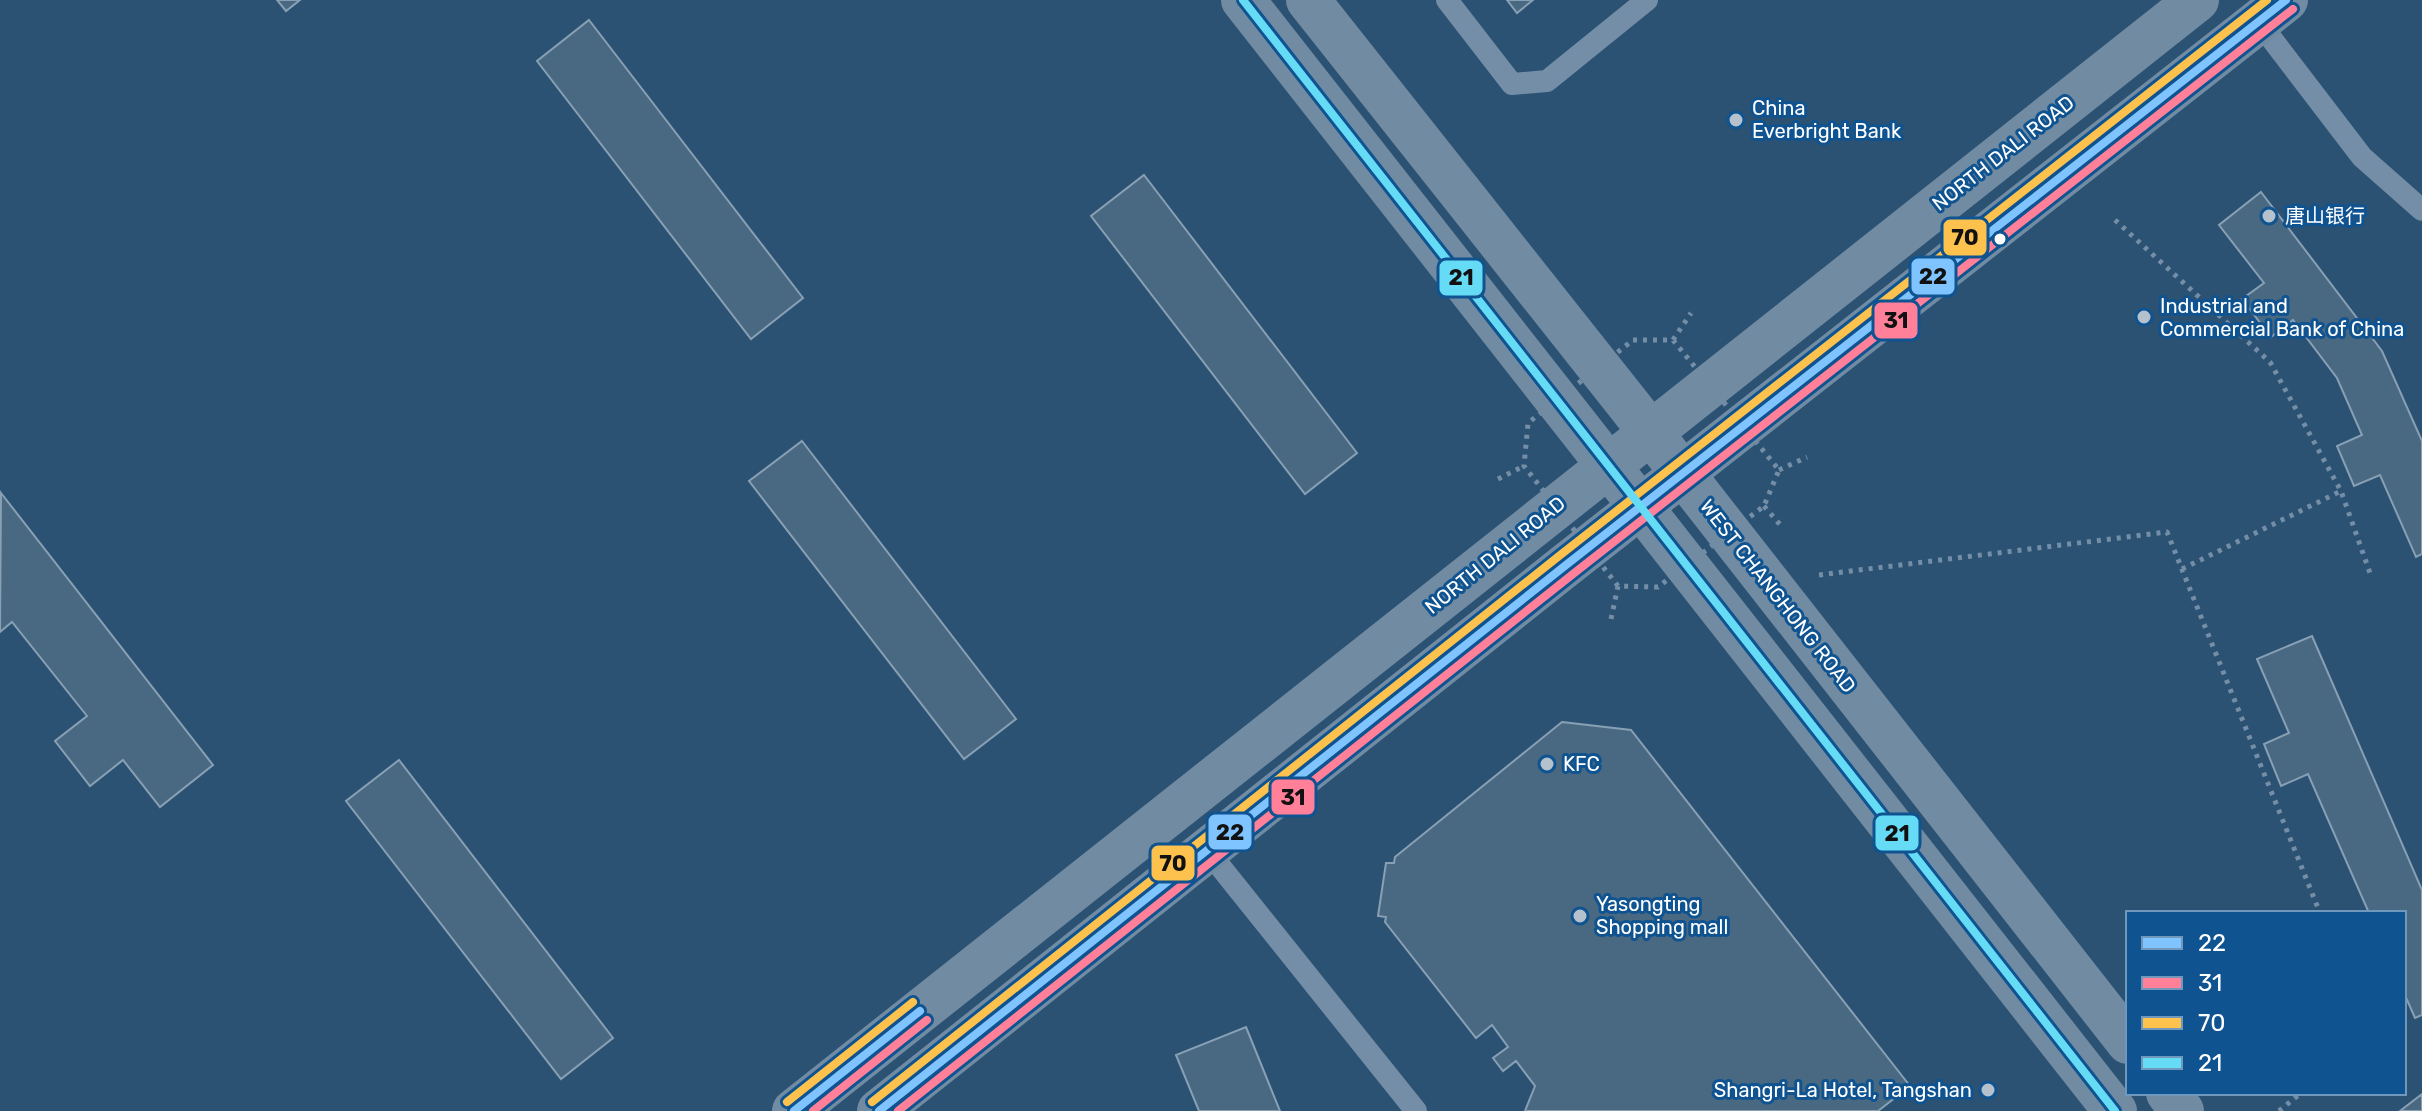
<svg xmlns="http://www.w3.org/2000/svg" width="2422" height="1111" font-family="Rubik,'Noto Sans SC',sans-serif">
<rect width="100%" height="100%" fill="#2c5273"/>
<path fill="#496882" stroke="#88a0b4" stroke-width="2" d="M277,0H300L286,11Z
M1507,0H1533L1517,13Z
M589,20L803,298L751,339L537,61Z
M1144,175L1357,453L1305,494L1091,216Z
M2261,192L2382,351L2422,441V554L2416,557L2380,475L2354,486L2337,446L2362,435L2337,378L2293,320L2271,337L2242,299L2264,283L2219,225Z
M802,441L1016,719L964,759L749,481Z
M1,493L213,765L160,807L123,760L90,786L55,741L87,716L12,622L0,632Z
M2312,636L2422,890V1015L2415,1018L2404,993V913H2369L2308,774L2281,786L2264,744L2289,733L2257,659Z
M1562,722L1631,730L1910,1086L1878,1111H1525L1535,1086L1516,1061L1503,1071L1493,1058L1508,1047L1492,1025L1476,1038L1385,922L1386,917L1378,916L1386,863H1394L1395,857Z
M399,760L613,1038L561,1079L346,801Z
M1246,1027L1280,1111H1199L1176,1055Z
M2422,1094V1111H2400Z"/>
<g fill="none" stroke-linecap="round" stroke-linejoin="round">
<path stroke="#738ea6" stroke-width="5" stroke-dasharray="4 6" stroke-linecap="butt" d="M2115,220L2270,362L2341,491L2370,573
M1633,340H1673L1779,470L1764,506L1658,587L1618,586L1524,466L1528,423Z
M1673,340L1691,313
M1779,470L1807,457
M1498,479L1524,466
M1764,506L1782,527
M2182,569L2341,491
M1819,575L2167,532L2320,913
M1611,619L1618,586
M2279,1111L2301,1093"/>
<path stroke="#738ea6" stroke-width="22" d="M1447,0L1512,84L1547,81L1647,0
M2258,21L2362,157L2422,210
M1207,850L1416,1111"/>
<path stroke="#708ba2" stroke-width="44" d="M1243,0L2115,1111
M1308,0L1651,433L2128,1042
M2168,1093L2182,1111
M794,1111L2197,0
M879,1111L1566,565L2286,0"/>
<g stroke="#0f5390" stroke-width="14">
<path id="bus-1" d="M794,1111L920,1011
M879,1111L1566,565L2286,0"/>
</g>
<g stroke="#0f5390" stroke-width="14">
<path id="bus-2" d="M813,1111L927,1020
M898,1111L1573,574L2293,9"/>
</g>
<g stroke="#0f5390" stroke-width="14">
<path id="bus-3" d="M787,1102L913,1002
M872,1102L1559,556L2267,0"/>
</g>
<g stroke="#0f5390" stroke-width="14">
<path id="bus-4" d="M1243,0L2115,1111"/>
</g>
<use href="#bus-1" stroke="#80c4ff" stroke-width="8"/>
<use href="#bus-2" stroke="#ff8098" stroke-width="8"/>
<use href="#bus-3" stroke="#fcc24d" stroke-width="8"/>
<use href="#bus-4" stroke="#66dbf5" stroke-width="8"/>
</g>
<g fill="#b5c2ce" stroke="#0f5390" stroke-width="3">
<circle cx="1736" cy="120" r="8"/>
<circle cx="2269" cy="216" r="8"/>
<circle cx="2144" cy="317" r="8"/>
<circle cx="1547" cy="764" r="8"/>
<circle cx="1580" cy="916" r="8"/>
<circle cx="1988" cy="1090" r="8"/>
</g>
<circle fill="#fff" stroke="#0f5390" stroke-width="3" cx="2000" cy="239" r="7"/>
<g text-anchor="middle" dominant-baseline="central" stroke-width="6" stroke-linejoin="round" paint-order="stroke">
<g font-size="20" fill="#fff" stroke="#0f5390" text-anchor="start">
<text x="1752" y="108">China<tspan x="1752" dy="23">Everbright Bank</tspan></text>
<text x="2285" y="216">唐山银行</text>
<text x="2160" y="306">Industrial and<tspan x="2160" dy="23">Commercial Bank of China</tspan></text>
<text x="1563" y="764">KFC</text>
<text x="1596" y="904">Yasongting<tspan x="1596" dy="23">Shopping mall</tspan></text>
<text x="1972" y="1090" text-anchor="end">Shangri-La Hotel, Tangshan</text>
</g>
<g font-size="20" fill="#fff" stroke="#0f5390">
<text transform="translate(2003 153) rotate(-38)">NORTH DALI ROAD</text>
<text transform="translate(1495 555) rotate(-39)">NORTH DALI ROAD</text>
<text transform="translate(1778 596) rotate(52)">WEST CHANGHONG ROAD</text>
</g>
</g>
<g stroke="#0f5390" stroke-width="3">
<rect x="1942" y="218" width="46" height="39" rx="8" fill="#fcc24d"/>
<rect x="1910" y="257" width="46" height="39" rx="8" fill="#80c4ff"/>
<rect x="1438" y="259" width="46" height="38" rx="8" fill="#66dbf5"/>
<rect x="1873" y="301" width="46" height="39" rx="8" fill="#ff8098"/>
<rect x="1270" y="778" width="46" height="38" rx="8" fill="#ff8098"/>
<rect x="1207" y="813" width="46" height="38" rx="8" fill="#80c4ff"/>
<rect x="1874" y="814" width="46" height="38" rx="8" fill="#66dbf5"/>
<rect x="1150" y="844" width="46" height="38" rx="8" fill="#fcc24d"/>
</g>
<g font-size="22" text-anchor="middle" font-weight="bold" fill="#111">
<text x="1965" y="245">70</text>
<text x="1933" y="284">22</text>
<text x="1461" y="285">21</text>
<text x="1896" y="328">31</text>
<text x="1293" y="805">31</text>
<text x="1230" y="840">22</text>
<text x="1897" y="841">21</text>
<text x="1173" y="871">70</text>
</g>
<rect x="2126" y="911" width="280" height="184" fill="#0f5390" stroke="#6f98bc" stroke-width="2"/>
<rect x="2142" y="937" width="40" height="12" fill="#80c4ff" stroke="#6f98bc" stroke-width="2"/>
<text x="2198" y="951" font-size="24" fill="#ffffff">22</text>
<rect x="2142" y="977" width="40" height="12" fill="#ff8098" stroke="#6f98bc" stroke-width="2"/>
<text x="2198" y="991" font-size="24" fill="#ffffff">31</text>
<rect x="2142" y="1017" width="40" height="12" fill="#fcc24d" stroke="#6f98bc" stroke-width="2"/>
<text x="2198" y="1031" font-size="24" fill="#ffffff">70</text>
<rect x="2142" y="1057" width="40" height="12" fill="#66dbf5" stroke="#6f98bc" stroke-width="2"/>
<text x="2198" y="1071" font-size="24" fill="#ffffff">21</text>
</svg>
